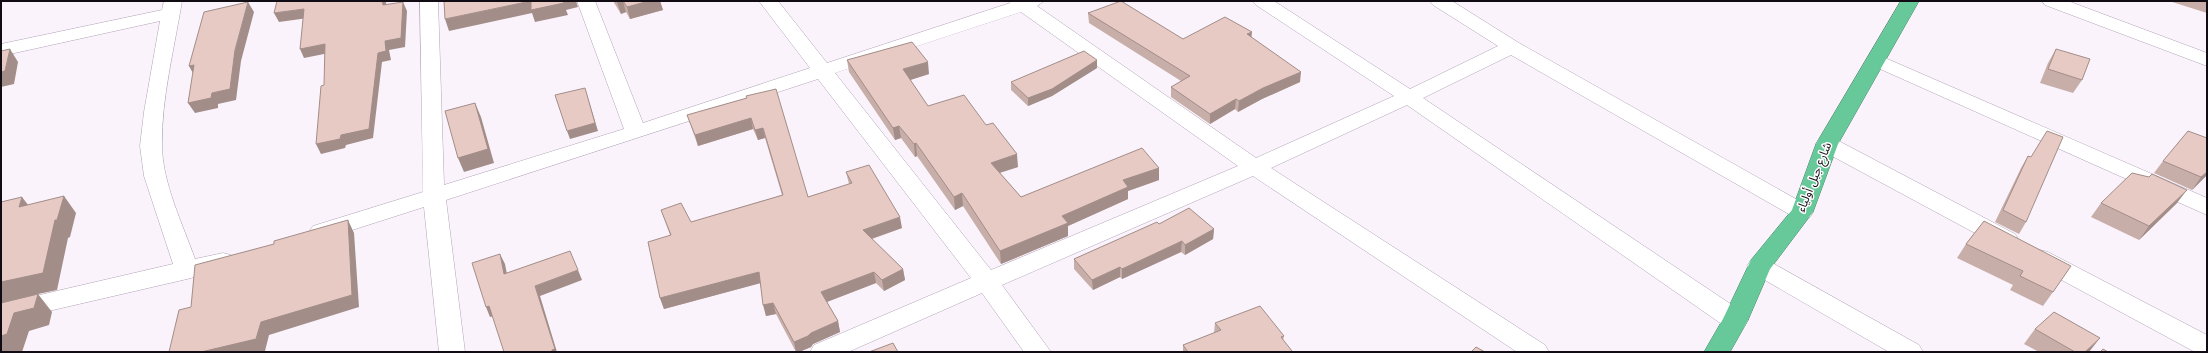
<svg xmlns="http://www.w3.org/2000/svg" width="2208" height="353" font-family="'DM Sans','Noto Sans Arabic',sans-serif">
<rect width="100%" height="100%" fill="#faf3fc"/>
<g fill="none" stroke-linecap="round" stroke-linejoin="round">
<g stroke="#b2a3b8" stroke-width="1">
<path id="minor" d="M164,1H182C175,45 161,100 162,145C162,182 183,225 195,259L223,253L231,255L235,261L231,267L187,279L1,322V304L173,264L144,176L140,146L144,112L160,21L1,56V44L162,10Z
M420,1H438L444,185L624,129L577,1H595L643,123L810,68L759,1H778L827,63L1010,3L1009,1H1044L1037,6L1256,158L1394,96L1256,5L1253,1H1274L1410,89L1498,46L1433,5L1430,1H1452L1519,43L1810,207L1813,212L1810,217L1802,220L1794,217L1511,55L1423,98L1744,313L1748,320L1744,327L1735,329L1726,327L1407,105L1271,168L1545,345L1549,352H1517L1253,176L1002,285L1051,352H1024L982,293L848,352H810L814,345L971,278L818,79L446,200L465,352H439L424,207L321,240L313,238L309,232L313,226L423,192ZM1021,12L1238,166L991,270L835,73Z
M2042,1H2068L2207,53V66L2045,5Z
M1876,54L2207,198V215L1869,64L1866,60L1869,56Z
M1827,137L1835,139L2015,234L2019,240L2015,246L2007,248L1999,246L1819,149L1816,144L1819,139Z
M2040,250L2048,252L2207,335V352H2195L2032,264L2028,258L2032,252Z
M1759,258L1767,260L1919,345L1923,352H1889L1751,272L1747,266L1751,260Z"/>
</g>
<g stroke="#49866b" stroke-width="1">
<path id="highway" d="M1901,1H1919L1838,144L1813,212L1770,269L1748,320L1730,352H1704L1723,319L1751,260L1792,210L1816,144Z"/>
</g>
<use href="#minor" fill="#fff" fill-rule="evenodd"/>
<use href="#highway" fill="#67c89a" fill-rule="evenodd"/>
</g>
<path fill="#c8aea9" d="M613,1H660L663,10L630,19L626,12L621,14Z
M2169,1H2207V13Z
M1088,13L1183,39L1251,37L1300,82L1262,99L1238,112L1235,109L1210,124L1171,97V87L1181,81L1089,23Z
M2056,49L2082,80L2073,93L2040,83L2048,63Z
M847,60L929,74L910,80L928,106L1018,167L1000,173L1021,197L1159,168V180L1128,191V199L1068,226V236L1001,264L963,206L955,210L917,156L915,157L901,138L895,140L849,72Z
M1097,68L1052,96L1028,106L1011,90V82Z
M747,98L808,197L849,184L846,172L902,228L872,239L903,269L905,280L884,291L876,283L827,302L838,321L840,332L813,344L811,347L799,352H796L776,314L766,316L760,283L664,309L660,298L670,235L665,221L661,210L691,222L782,195L765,138L758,140L753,129L698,146L687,115Z
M2207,138V177L2206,176L2192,190L2154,173L2163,161Z
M2028,156L2031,157L2026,222L2019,234L1995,222L2021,168Z
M2101,203H2177L2139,240L2091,217Z
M1984,221L2053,292L2043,306L2010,290L2013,285L1957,258L1966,244Z
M1159,224L1214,229L1213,239L1185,255L1181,252L1122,279L1120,277L1093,290L1074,269V259Z
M1215,323L1284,336L1283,340L1292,352H1183V345L1214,333Z
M2035,329L2089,352H2039L2024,344Z"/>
<path fill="#a28d89" d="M382,1H386L387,14L383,5Z
M531,1H576L578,7L566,10L568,15L535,22L532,13L449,31L445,19Z
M623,1L626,12L621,14L617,2Z
M649,1H660L663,10L630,19L627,7Z
M248,2L254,12L241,61L236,100L218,104V108L195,113L188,103L235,50Z
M403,2L407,11L405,47L389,50L391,60L382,62L373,138L346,145L345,148L321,154L316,144L341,135L378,53L385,41Z
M304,9L308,18L279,22L274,13Z
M1252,32L1251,42L1247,34Z
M325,44L329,53L304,58L300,49Z
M10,49L18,62L14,84L1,87V72Z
M1097,60V68L1052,96L1028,106V98Z
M928,62L929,74L904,82L903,69Z
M194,65L195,77L189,66Z
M1301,72L1300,82L1262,99L1238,112L1239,101L1263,88Z
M587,95L598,131L570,139L567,131Z
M1236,99L1235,109L1210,124V114Z
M475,103L481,117L494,163L464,172L458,158Z
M751,118L753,129L698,146L695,135Z
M899,126L901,138L895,140L893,128Z
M763,128L765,138L758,140L755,130Z
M916,143L917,156L915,157L914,144Z
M1017,154L1018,167L992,175L991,163Z
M1159,168V180L1128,191V199L1068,226V236L1001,264L1000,251L1123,180Z
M2207,172V175L2192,190L2201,177Z
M2187,190L2177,203L2139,240L2149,226Z
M962,193L963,206L955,210L954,197Z
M64,196L76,213L70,237L68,238L57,290L38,294L52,312L49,325L29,331L22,352H1V282Z
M22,197L35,214L19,207Z
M900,217L902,228L865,241L863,230Z
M348,220L354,233L359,307L269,335L265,351L261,352H201L261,322Z
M1214,229L1213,239L1185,255V245Z
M1182,241L1181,252L1122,279V269Z
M500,254L505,264L509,285L504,274Z
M1120,267V277L1093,290L1092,280Z
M903,269L905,280L884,291L882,280Z
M578,270L582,280L540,296L557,352H552L535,286Z
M759,272L761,283L664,309L660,298Z
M874,272L876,283L824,303L821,292Z
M773,303L776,314L766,316L763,305Z
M489,306L494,316L490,317L486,307Z
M838,321L840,332L813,344L811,347L799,352H796L794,342L811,333Z
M2100,338L2089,352H2085Z"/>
<path fill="#e8cac4" stroke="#a28d89" d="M277,1H382L383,5L403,2L401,38L385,41L386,51L378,53L369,129L341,135L340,139L316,144L321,86L324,85L325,44L300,49L304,9L274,13Z
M444,1H563L564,3L531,10V1L445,19Z
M623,1H649L627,7Z
M1121,1L1183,39L1225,17L1252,32L1247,34L1301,72L1263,88L1239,101L1236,99L1210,114L1171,87L1190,76L1088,13Z
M248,2L235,50L230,89L212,93L211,98L188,103L194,65L189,66L204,12Z
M912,42L928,62L903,69L928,106L964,95L986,125L993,123L1017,154L991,163L1021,197L1142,148L1159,168L1123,180L1128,187L1062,216L1068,223L1000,251L962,193L954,197L916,143L914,144L899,126L893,128L847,60Z
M10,49L5,71L1,72V51Z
M2056,49L2090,59L2082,80L2048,69Z
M1084,51L1097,60L1052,89L1028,98L1011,82Z
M585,88L595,123L567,131L555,95Z
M776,89L808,197L852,183L846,172L869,165L900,217L863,230L903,269L882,280L874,272L821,292L838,321L811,333L808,336L794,342L773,303L763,305L759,272L660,298L648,242L671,235L661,210L681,203L691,222L783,195L763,128L755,130L751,118L695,135L687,115L747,98L746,96Z
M475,103L488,149L458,158L445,111Z
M2047,131L2063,137L2026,222L2003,210L2028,156L2031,157Z
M2188,131L2207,138V172L2201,177L2163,161Z
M2132,173L2149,177L2152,174L2187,190L2149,226L2101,203Z
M64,196L57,220H55L43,273L1,282V202L22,197L19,207Z
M1189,208L1214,229L1185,245L1182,241L1122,269L1120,267L1092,280L1074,259L1157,222L1159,224Z
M348,220L352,295L261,322L256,339L201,352H169L179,310L191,307L195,265L274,244V241Z
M1984,221L2071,266L2053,292L2020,276L2023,271L1966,244Z
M570,251L578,270L535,286L555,349L552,350V352H504L489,306L486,307L472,263L500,254L504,274Z
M38,294L34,308L14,313L7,334L1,336V303Z
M1260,306L1284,336L1281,337L1292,351L1290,352H1188L1183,345L1221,330L1215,323Z
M2054,312L2100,338L2085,352H2075L2035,329Z
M893,343L898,352H869Z
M1476,347L1485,352H1471Z
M2103,349L2108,352H2100Z"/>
<g text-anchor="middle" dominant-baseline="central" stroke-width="3" stroke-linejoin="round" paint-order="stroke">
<g font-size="12" fill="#110c13" stroke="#fff">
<text transform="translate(1814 177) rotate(-68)">شارع جبل أولياء</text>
</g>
</g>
<rect width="2208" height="353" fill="none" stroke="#110c13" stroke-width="4"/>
</svg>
